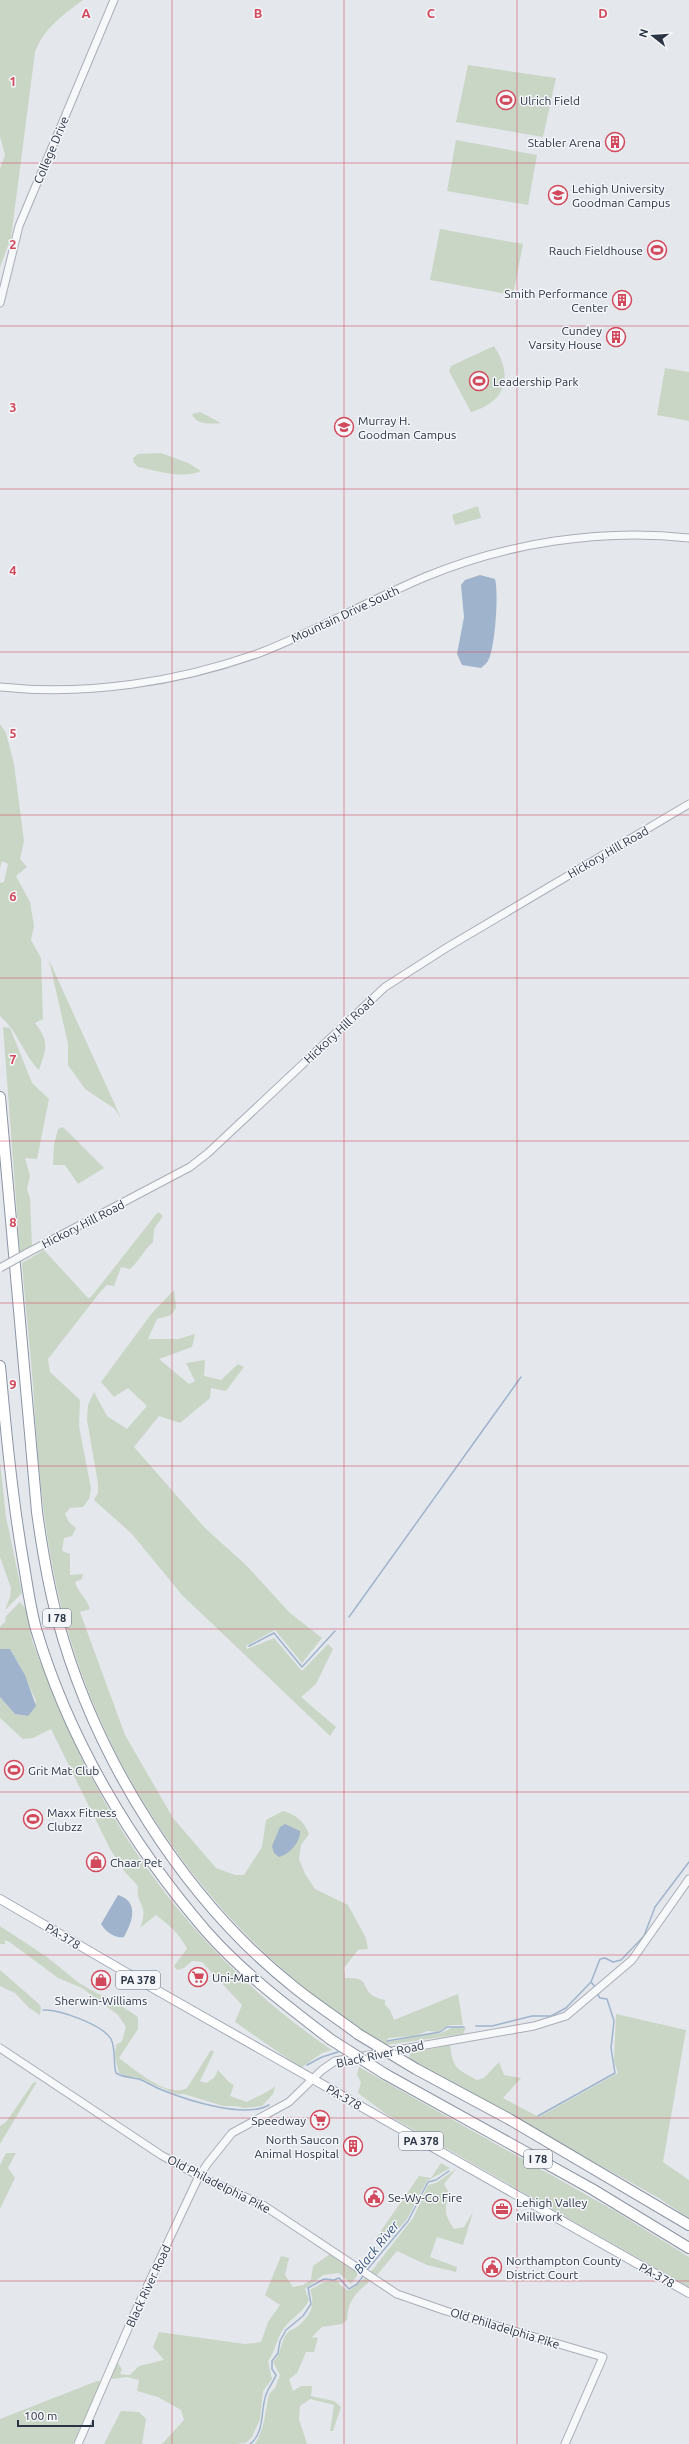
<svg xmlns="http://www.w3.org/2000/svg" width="689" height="2444" font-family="Ubuntu,sans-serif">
<rect width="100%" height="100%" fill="#e4e7ec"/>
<path fill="#c9d6c5" d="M0,0H83C63,15 44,28 35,52L11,238L0,267V169L5,155L0,136Z
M468,65L556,78L543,137L456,122Z
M456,140L537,155L528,205L447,191Z
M440,229L523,244L513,295L430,280Z
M494,346C513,375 507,402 471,412L449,371L451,366Z
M665,368L689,372V421L657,415Z
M200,412L221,423C210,424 196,425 192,414Z
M161,453L188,463L201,471C183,479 157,471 138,467L134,463L133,458L138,454Z
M478,506L481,518L455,525L452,515Z
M0,724L6,733L14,764L24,841L20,859L27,867L16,876L30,902L34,926L31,940L41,958L43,1019L35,1023C50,1042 46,1049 39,1070C23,1054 18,1031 0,1016V883L4,882L8,864L2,861L0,868Z
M49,960L121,1118L115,1109L85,1089L68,1065V1044Z
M3,1027L10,1028L32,1083L49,1099L37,1159L25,1158L30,1176L27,1189L30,1198L32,1246L20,1253Z
M63,1127L104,1168L78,1184L65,1165H53L54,1145L58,1129Z
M158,1212L163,1216L154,1229L153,1242C143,1251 140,1260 130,1269L121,1267L114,1286L107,1285L101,1291L48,1359L50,1372L80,1400L79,1426L91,1489L89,1499L83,1507L70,1508L65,1514L69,1522L76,1528L72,1536L64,1538L62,1551L70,1554V1575L83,1574L82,1579L75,1582C78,1593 87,1598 90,1609L80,1612L125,1735L173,1818L216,1868L235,1875H244L262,1847L266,1820L283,1811C296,1815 304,1821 309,1834L301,1845L299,1859L305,1874L315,1889L348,1905L366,1938L368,1949L358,1950L344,1968L345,1978C349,1978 355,1978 358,1979C369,1982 362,1996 385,2000V2005L390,2010L394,2020L458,1994L463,2025H449L438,2032L428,2031L413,2036L388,2038L387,2042L430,2034L441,2033L454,2027L466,2028L463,2034L385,2045C220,1946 96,1772 56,1584C42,1518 37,1452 33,1385C30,1344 25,1303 22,1263L44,1250L88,1298L91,1297Z
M174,1290L176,1308L171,1315L157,1319L148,1339H178L195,1334L192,1347L159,1359L189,1384L195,1381L186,1363L205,1360L204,1376L221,1380L238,1364L244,1367L226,1391L211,1388L210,1398L180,1423L159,1416L134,1447L205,1528L247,1566L290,1613L322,1638L302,1663L275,1630L246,1646L247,1649L274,1638L302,1671L328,1644L333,1649L316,1684L301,1697L336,1727L330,1736L182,1595L132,1534L94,1500L98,1493V1483L87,1420L88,1405L94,1392L107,1416L127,1429L147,1406L128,1388L114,1397L101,1382L152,1313Z
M0,1462L6,1517L22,1593L5,1610L10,1597L11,1588L0,1557Z
M20,1602L25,1608C29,1619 30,1631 33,1643C38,1657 44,1671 50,1685C105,1831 201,1962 332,2050L322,2053L301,2068L235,2022L242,2005L202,1962L192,1961L184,1968L177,1970L174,1966L187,1949C180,1934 168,1924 156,1915L140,1928C150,1903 135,1906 138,1886L125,1872L110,1849L51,1729L33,1738L23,1739L0,1718V1697L15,1714L28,1716L36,1701L20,1666L10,1649H0V1627L5,1622L6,1616Z
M0,1926L47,1957L79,1983L98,1994L116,1999L117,2003L138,2017V2029L119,2058C134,2069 168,2099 187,2088L211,2050L214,2052L200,2081L206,2083L214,2078L218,2070L229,2082L234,2085L230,2096L247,2102C257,2096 266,2094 275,2086L273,2094L262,2106L244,2108L236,2106H223L184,2094H176L136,2077L130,2078L119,2073L115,2057L116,2045L122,2041L126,2027L118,2015L82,1988L58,1978L11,1943L5,1940V1944H0Z
M0,1970L38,2003L41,2007L40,2015L29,2008L15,1993L0,1986Z
M616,2014L686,2030L663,2162L689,2180V2218L657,2197L409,2059L410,2053L450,2045C453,2069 457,2069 477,2080L484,2078L499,2062L504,2075L521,2078L503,2098L539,2117L618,2073L614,2061Z
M359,2067L615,2211L689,2257V2287L386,2114L358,2093L361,2082L357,2075Z
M37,2082L0,2144V2126L6,2122L33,2083Z
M6,2153H16L8,2168L15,2178L0,2209V2165Z
M441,2163L450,2168L427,2181L407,2219L364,2269L384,2244L376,2238L419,2176L431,2178Z
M456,2169L444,2184L450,2194C443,2208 445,2216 454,2229L464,2227L473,2212L463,2245L437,2237L430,2257L457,2267L456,2272L427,2265L397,2251L377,2275L370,2273L413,2218L428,2185L436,2183Z
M330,2254L359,2273L351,2284L339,2273L323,2275L305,2289L309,2300C303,2313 292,2317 284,2328C276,2338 276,2351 268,2361L272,2379L263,2391L260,2419L252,2437L246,2443L236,2444H162L184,2420L181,2410L158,2397L137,2391L139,2380L127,2377L111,2379L117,2362L122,2369L120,2374L130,2375L139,2366L164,2360L153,2347L159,2332L245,2344L261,2342L268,2322L280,2305L265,2295L281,2256L289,2258L285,2275L293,2287L303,2285L311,2280L313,2266Z
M365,2278L370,2281C355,2294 348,2300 347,2320L342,2324L322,2327L312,2337L318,2338L314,2352H306L297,2373L289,2379L293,2391L301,2386H312L311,2396L334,2401L341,2407L333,2431H330L334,2405L310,2399L300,2406L299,2419L307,2444H255C265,2428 265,2412 269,2394L275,2388L280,2375L273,2362C282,2354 280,2340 288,2332C291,2329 294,2329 297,2327C310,2316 316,2306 310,2290L324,2282L338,2281L340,2285L349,2291Z
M97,2381H100L99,2389L73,2444H0V2419Z
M121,2411L139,2412L146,2419L142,2444H104Z"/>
<path fill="#9fb4cc" d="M480,575L495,579C499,592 495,650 488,661C486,664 483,666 481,668L462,665L457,654L464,617L461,585L465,580Z
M0,1649H10L25,1675L36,1706L28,1716L15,1714L0,1697Z
M285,1824L300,1831C301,1841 289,1855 279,1857L274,1853L272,1846L280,1827Z
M118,1895C140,1902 132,1922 124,1937C115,1939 105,1931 101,1924Z"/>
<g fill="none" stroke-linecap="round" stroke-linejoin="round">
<path stroke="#9fb4cc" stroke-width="1.5" d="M349,1617L521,1377
M249,1646L274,1633L302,1667L335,1631
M595,1987L591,1982L600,1959L605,1958L613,1962L621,1960L644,1936L655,1907L689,1862
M43,2010C59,2009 103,2025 111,2039C116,2049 113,2063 116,2073C124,2078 131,2077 139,2079C147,2082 154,2087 162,2090C187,2100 244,2119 269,2105
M476,2026H492L532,2016H551L566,2008L591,1982
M387,2041L440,2032L447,2027H464
M307,2065L322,2057L338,2052
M538,2116L615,2073L611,2048L614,2021L607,1999L600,1998L597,1993
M366,2271L408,2221L428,2182L436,2180L449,2171
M250,2444C264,2434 261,2412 265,2398C267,2389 273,2383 276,2375L272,2369V2361L278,2353L280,2341L286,2330L303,2316L311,2304L308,2288L324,2279L334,2280L339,2278L349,2289L357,2284L364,2275"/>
<g stroke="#a9aeb7" stroke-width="9">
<path id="minor" d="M0,303L19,226L114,0
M0,687C87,696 180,682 262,652C318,630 370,600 425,577C506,543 602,528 689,538
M27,1253L190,1167L208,1153L385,987L446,948L689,804
M0,2048L161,2155L199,2176L263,2205L397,2294L446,2311L603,2357L565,2444
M78,2444L136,2310L199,2176L208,2163L232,2133L289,2102L322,2070L335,2061L534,2026L566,2016L632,1960L689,1879"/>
</g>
<g stroke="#a3abb8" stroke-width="10">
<path id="major" d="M0,1899L151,1987L689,2293"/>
</g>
<g stroke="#8b94a3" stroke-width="12">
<path id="highway" d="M0,1097L37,1512C42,1548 48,1585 58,1621C95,1757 183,1899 294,1987C315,2004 337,2018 358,2034
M0,1366C6,1431 12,1496 23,1560C27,1583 30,1607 36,1629C69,1740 131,1844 206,1931C242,1972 287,2006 330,2039
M416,2069L509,2119L689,2225
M385,2074L592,2189L689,2248"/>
</g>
<use href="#minor" stroke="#f7f8fa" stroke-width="7"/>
<use href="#major" stroke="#fff" stroke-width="8"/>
<use href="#highway" stroke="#fff" stroke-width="10"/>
<g stroke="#a9aeb7" stroke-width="9" stroke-linecap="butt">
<path id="minor-bridge" d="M0,1268L27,1253"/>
</g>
<g stroke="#8b94a3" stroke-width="12" stroke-linecap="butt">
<path id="highway-bridge" d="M358,2034L416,2069
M330,2039L385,2074"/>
</g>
<use href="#minor-bridge" stroke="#f7f8fa" stroke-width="7"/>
<use href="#highway-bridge" stroke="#fff" stroke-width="10"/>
</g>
<path fill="none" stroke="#d1495b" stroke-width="1" stroke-opacity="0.55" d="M172,0V2444M344,0V2444M517,0V2444M0,163H689M0,326H689M0,489H689M0,652H689M0,815H689M0,978H689M0,1141H689M0,1303H689M0,1466H689M0,1629H689M0,1792H689M0,1955H689M0,2118H689M0,2281H689"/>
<defs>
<g id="stadium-ring" transform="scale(1)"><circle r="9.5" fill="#f4f6f9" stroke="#d1495b" stroke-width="1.5"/><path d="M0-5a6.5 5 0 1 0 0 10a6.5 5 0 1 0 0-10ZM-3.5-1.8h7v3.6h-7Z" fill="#d1495b"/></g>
<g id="building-ring" transform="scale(1)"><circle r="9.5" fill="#f4f6f9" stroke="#d1495b" stroke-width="1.5"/><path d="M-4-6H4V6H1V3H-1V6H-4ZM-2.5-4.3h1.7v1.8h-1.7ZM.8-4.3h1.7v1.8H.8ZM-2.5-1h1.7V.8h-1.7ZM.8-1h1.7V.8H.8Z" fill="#d1495b"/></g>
<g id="university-ring" transform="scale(1)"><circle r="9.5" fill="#f4f6f9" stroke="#d1495b" stroke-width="1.5"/><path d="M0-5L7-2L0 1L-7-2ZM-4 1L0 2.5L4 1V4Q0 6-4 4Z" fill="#d1495b"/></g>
<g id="shop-ring" transform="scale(1)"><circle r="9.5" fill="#f4f6f9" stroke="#d1495b" stroke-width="1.5"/><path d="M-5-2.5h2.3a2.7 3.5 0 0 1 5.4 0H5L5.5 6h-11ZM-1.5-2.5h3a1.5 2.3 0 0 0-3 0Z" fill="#d1495b"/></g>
<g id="supermarket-ring" transform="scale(1)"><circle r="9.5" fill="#f4f6f9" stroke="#d1495b" stroke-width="1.5"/><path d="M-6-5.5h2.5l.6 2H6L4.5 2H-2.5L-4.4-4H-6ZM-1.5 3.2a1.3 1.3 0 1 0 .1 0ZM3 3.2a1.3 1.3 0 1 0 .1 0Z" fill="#d1495b"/></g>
<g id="civic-ring" transform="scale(1)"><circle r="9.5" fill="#f4f6f9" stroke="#d1495b" stroke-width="1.5"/><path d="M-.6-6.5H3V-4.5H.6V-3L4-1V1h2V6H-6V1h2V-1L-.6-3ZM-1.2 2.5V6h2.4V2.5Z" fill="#d1495b"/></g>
<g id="office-ring" transform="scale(1)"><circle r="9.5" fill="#f4f6f9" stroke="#d1495b" stroke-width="1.5"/><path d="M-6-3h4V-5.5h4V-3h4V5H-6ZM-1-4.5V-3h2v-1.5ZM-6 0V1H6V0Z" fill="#d1495b"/></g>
</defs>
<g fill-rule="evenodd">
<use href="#stadium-ring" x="506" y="100"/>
<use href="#building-ring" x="615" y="142"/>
<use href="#university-ring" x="558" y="195"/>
<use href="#stadium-ring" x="657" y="250"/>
<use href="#building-ring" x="622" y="300"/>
<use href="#building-ring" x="616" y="337"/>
<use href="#stadium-ring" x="479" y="381"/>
<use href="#university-ring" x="344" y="427"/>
<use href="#stadium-ring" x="14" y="1770"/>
<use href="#stadium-ring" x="33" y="1819"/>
<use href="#shop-ring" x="96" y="1862"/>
<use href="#supermarket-ring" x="198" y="1977"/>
<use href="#shop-ring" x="101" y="1980"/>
<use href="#supermarket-ring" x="320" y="2120"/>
<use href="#building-ring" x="353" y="2146"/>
<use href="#civic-ring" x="374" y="2197"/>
<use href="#office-ring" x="502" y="2209"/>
<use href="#civic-ring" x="492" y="2267"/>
</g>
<g text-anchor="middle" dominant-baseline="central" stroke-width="3" stroke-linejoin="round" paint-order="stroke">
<g fill="#f4f6f9" stroke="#676e7b" stroke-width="1">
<rect x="43" y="1609" width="28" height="18" rx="3"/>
<rect x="116" y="1971" width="44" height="18" rx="3"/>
<rect x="399" y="2132" width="44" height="18" rx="3"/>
<rect x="524" y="2150" width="28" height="18" rx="3"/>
</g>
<g font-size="11" font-weight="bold" fill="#2b3445">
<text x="57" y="1618">I 78</text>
<text x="138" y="1980">PA 378</text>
<text x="421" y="2141">PA 378</text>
<text x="538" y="2159">I 78</text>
</g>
<g font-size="12" fill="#2b3445" stroke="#f4f6f9" text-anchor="start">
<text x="520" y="100">Ulrich Field</text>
<text x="601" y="142" text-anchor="end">Stabler Arena</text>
<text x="572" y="188">Lehigh University<tspan x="572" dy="14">Goodman Campus</tspan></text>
<text x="643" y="250" text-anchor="end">Rauch Fieldhouse</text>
<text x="608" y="293" text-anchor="end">Smith Performance<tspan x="608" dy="14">Center</tspan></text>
<text x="602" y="330" text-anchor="end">Cundey<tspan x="602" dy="14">Varsity House</tspan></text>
<text x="493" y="381">Leadership Park</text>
<text x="358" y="420">Murray H.<tspan x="358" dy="14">Goodman Campus</tspan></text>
<text x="28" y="1770">Grit Mat Club</text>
<text x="47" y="1812">Maxx Fitness<tspan x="47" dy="14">Clubzz</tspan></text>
<text x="110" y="1862">Chaar Pet</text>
<text x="212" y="1977">Uni-Mart</text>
<text x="101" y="2000" text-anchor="middle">Sherwin-Williams</text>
<text x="306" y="2120" text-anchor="end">Speedway</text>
<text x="339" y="2139" text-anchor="end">North Saucon<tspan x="339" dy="14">Animal Hospital</tspan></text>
<text x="388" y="2197">Se-Wy-Co Fire</text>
<text x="516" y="2202">Lehigh Valley<tspan x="516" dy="14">Millwork</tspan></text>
<text x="506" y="2260">Northampton County<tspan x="506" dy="14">District Court</tspan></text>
</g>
<g font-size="12" fill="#2b3445" stroke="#f4f6f9">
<text transform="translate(51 150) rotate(-67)">College Drive</text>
<text transform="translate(345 614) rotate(-25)">Mountain Drive South</text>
<text transform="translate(608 852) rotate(-30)">Hickory Hill Road</text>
<text transform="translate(339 1030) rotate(-43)">Hickory Hill Road</text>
<text transform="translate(83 1224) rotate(-27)">Hickory Hill Road</text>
<text transform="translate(63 1936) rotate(31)">PA-378</text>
<text transform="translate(380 2054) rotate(-12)">Black River Road</text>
<text transform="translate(344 2097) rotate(30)">PA-378</text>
<text transform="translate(219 2184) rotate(27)">Old Philadelphia Pike</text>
<text transform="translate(657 2275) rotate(29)">PA-378</text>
<text transform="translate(148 2286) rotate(-65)">Black River Road</text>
<text transform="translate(505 2328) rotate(17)">Old Philadelphia Pike</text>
</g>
<g font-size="13" font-style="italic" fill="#34527a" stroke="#f4f6f9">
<text transform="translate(376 2247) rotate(-51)">Black River</text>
</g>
</g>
<g font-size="13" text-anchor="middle" font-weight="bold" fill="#d1495b" stroke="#f4f6f9" stroke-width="3" stroke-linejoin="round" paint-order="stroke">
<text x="86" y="18">A</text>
<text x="258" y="18">B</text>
<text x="431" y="18">C</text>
<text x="603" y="18">D</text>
<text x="13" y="86">1</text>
<text x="13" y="249">2</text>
<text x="13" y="412">3</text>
<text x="13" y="575">4</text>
<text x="13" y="738">5</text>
<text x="13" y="901">6</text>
<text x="13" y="1064">7</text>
<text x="13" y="1227">8</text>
<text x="13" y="1389">9</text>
</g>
<g transform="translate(653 36) rotate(287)" stroke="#f4f6f9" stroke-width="3" paint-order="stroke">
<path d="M0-3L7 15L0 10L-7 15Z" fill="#2b3445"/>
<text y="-6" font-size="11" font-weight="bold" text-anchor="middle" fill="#2b3445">N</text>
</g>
<path d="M18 2420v6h75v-6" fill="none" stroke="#2b3445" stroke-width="2"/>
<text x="24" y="2420" font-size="12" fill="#2b3445" stroke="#f4f6f9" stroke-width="3" paint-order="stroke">100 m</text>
</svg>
